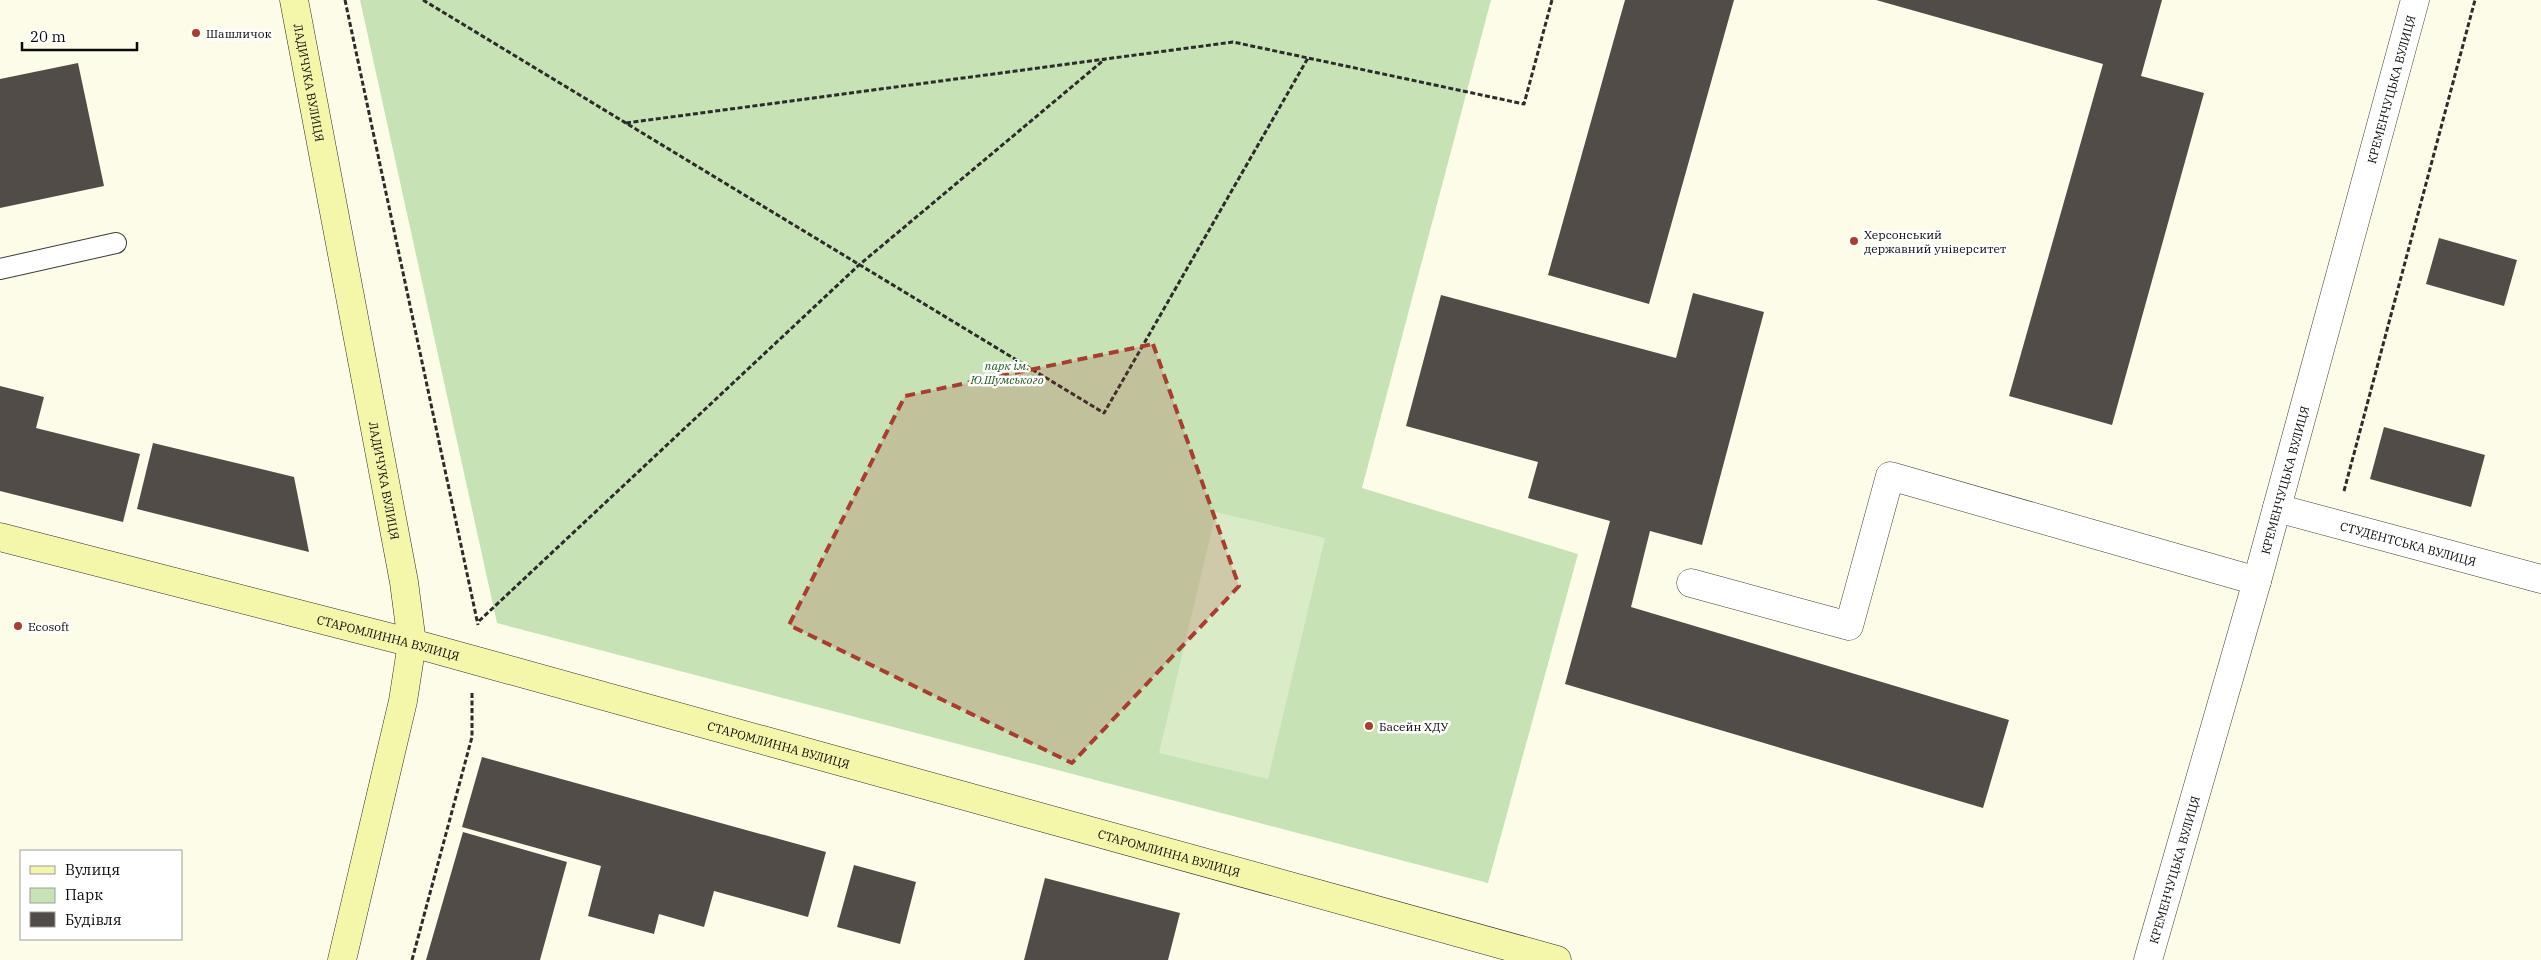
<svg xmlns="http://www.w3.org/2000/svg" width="2541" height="960" font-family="'IBM Plex Serif',serif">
<rect width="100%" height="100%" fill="#fdfce8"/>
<path fill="#c7e3b6" d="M360,0H1491L1362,488L1578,554L1488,883L497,623Z"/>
<path fill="#d9ebc7" d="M1216,512L1325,538L1268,779L1159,753Z"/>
<path fill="#514c47" d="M1625,0H1734L1649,304L1548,275Z
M1876,0H2162L2141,76L2204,93L2112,425L2009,396L2103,64Z
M78,63L104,186L0,208V79Z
M2439,238L2517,260L2504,306L2426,284Z
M1693,293L1764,312L1702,545L1650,531L1631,607L2009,720L1983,808L1565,684L1610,521L1528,498L1538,462L1406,426L1441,295L1676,358Z
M0,386L44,397L36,428L140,454L123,522L0,491Z
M2384,427L2485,455L2471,507L2370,479Z
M153,443L294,477L309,552L137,509Z
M482,757L826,852L808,917L714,891L704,927L659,914L654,934L588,916L601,866L462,827Z
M463,832L567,862L540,960H426Z
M854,865L916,882L900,944L837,927Z
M1045,878L1180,913L1168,960H1024Z"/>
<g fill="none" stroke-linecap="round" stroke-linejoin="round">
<g stroke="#3d3d3d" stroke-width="22">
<path id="lane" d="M0,269L116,243"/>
</g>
<g stroke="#3d3d3d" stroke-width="29">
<g id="street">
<path id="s1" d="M2277,508L2541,579"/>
<path d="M1691,583L1849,626L1890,476L2257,581"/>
<path id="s2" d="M2148,960L2257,581L2415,0"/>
</g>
</g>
<g stroke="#2c2c2c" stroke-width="29">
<g id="secondary">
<path id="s3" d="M294,0L404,582L412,643L403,701L342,960"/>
<path id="s4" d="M0,537L412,643L1557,960"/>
</g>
</g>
<path stroke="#2c2c2c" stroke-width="3" stroke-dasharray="5 2.5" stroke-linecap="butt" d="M345,0L478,625
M423,0L1104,413L1308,58
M626,123L1233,42L1524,104L1552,0
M2344,491L2475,0
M479,621L859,265L1105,59
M412,960L472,737V693"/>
<use href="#lane" stroke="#fff" stroke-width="20"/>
<use href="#street" stroke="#fff" stroke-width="28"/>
<use href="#secondary" stroke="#f4f7a9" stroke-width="28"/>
</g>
<path fill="#ab3c30" fill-opacity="0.2" stroke="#ab3c30" stroke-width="4" stroke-dasharray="10 6" stroke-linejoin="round" d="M1153,344L1239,586L1072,763L789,625L905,396Z"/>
<g fill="#ab3c30" stroke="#fff" stroke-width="2">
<circle cx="196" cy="33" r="5"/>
<circle cx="1854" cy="241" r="5"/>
<circle cx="18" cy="626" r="5"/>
<circle cx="1369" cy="726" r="5"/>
</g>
<g text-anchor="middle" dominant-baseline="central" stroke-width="5" stroke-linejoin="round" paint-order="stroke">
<g font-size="12" fill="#0a0a0a" stroke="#fff" text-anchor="start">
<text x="206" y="33">Шашличок</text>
<text x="1864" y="234">Херсонський<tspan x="1864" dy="14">державний університет</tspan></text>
<text x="28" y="626">Ecosoft</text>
<text x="1379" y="726">Басейн ХДУ</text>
</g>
<g font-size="12" fill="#0a0a0a" stroke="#fff">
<text stroke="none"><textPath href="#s3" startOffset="84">ЛАДИЧУКА ВУЛИЦЯ</textPath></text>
<text stroke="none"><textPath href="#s2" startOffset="904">КРЕМЕНЧУЦЬКА ВУЛИЦЯ</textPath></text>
<text stroke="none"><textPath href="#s3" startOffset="489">ЛАДИЧУКА ВУЛИЦЯ</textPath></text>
<text stroke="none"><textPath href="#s2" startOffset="499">КРЕМЕНЧУЦЬКА ВУЛИЦЯ</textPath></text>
<text stroke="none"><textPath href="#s1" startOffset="136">СТУДЕНТСЬКА ВУЛИЦЯ</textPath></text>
<text stroke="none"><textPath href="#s4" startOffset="401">СТАРОМЛИННА ВУЛИЦЯ</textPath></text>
<text stroke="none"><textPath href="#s4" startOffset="806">СТАРОМЛИННА ВУЛИЦЯ</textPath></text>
<text stroke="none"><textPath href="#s4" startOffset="1211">СТАРОМЛИННА ВУЛИЦЯ</textPath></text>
<text stroke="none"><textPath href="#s2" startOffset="94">КРЕМЕНЧУЦЬКА ВУЛИЦЯ</textPath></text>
</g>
<g font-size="12" font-style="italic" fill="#255a21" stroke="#fff">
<text x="1007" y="365">парк ім.<tspan x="1007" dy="14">Ю.Шумського</tspan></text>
</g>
</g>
<rect x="20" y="850" width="162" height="90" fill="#ffffff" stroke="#9d9d9d"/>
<rect x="30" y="866" width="25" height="8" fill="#f4f7a9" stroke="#9d9d9d"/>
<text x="65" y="875" font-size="15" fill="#0a0a0a">Вулиця</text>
<rect x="30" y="888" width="25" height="15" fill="#c7e3b6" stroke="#9d9d9d"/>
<text x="65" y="900" font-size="15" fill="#0a0a0a">Парк</text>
<rect x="30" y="912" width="25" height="15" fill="#514c47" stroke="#9d9d9d"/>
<text x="65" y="925" font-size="15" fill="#0a0a0a">Будівля</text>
<path d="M22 42v8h115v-8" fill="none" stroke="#0a0a0a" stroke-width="2.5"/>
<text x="30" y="42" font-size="15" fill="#0a0a0a" stroke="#ffffff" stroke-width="4" paint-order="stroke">20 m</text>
</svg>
